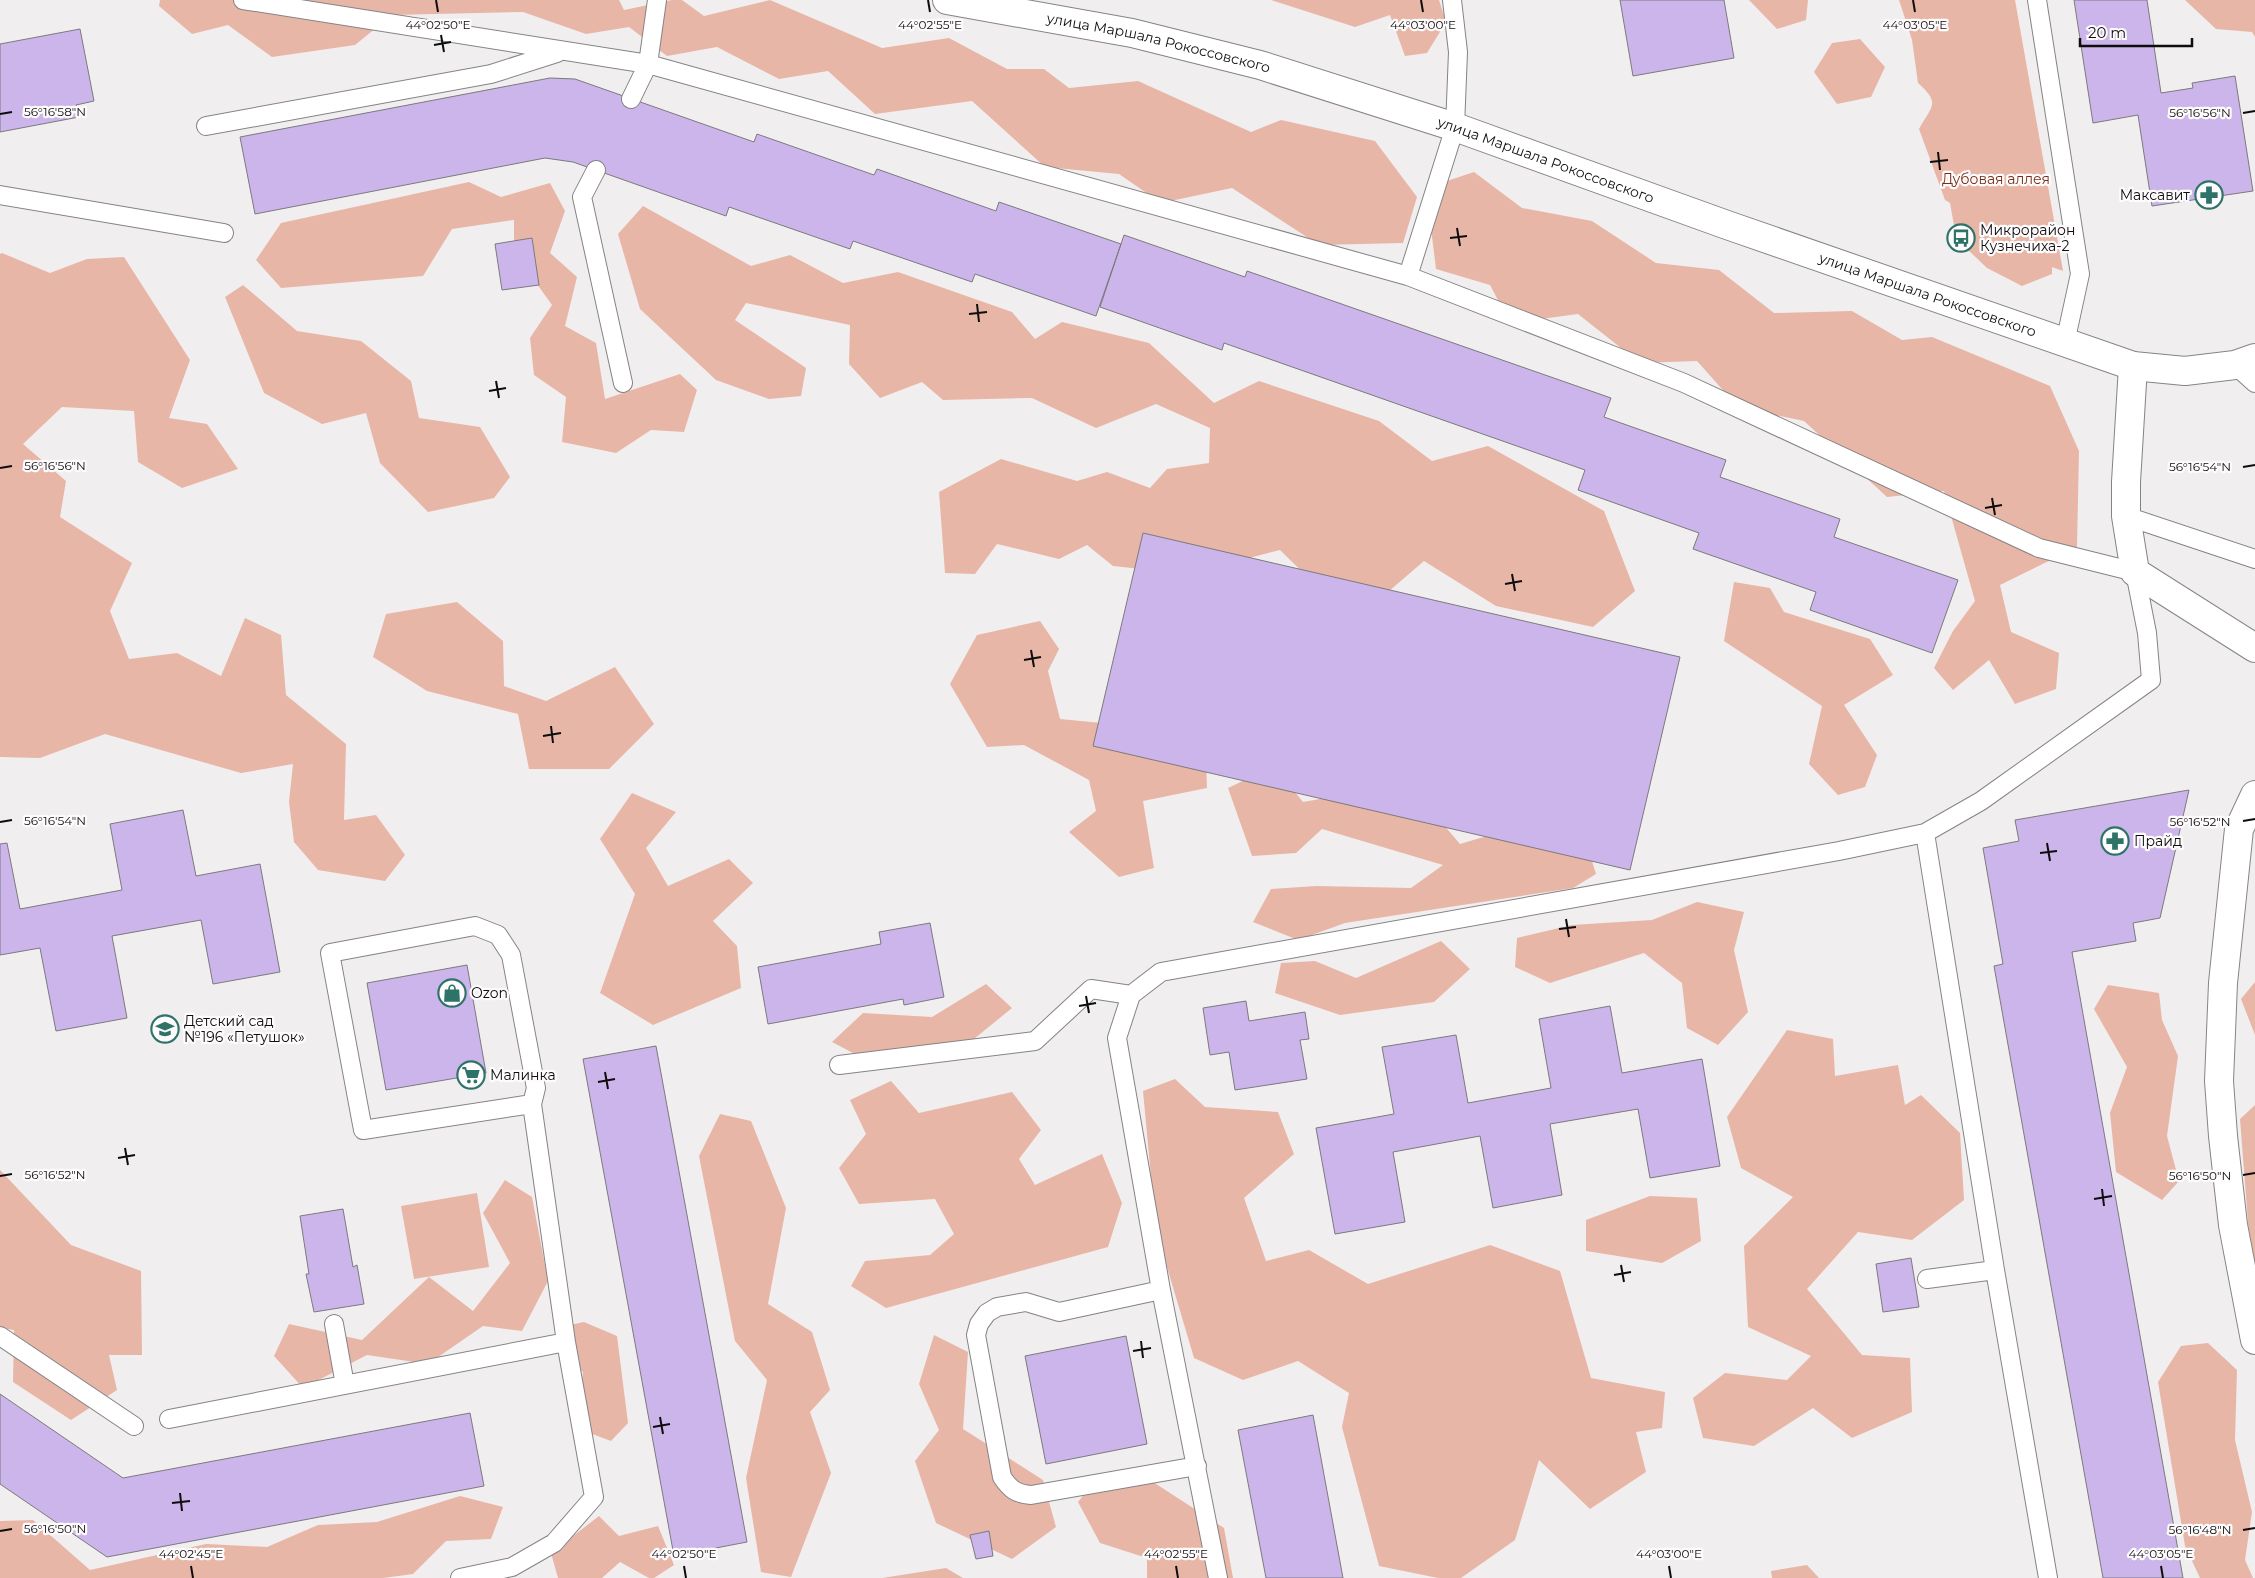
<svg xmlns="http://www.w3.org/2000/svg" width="2255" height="1578" font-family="Montserrat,sans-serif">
<rect width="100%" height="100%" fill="#f1eef0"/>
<path fill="#e8b6a6" d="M160,0H619L624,10L672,0H682L704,16L770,0L882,48L949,38L1007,69H1044L1069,88L1138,81L1251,132L1281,120L1375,141L1417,197L1403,243L1319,245L1232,188L1161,203L1119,174L1045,167L972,101L875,114L828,71L779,79L717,47L667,56L629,27L586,34L523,12L392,15L355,45L272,57L228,25L192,34L159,6Z
M1271,0H1439L1446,22L1427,53L1405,56L1390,15L1355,27Z
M1749,0H1808L1806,20L1777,29Z
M1899,0H2015L2063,271L2052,267V274L2022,286L1987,268L1967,249L1966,235L1955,231L1950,203L1945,200L1919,129C1932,105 1941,104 1918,83L1912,40Z
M2185,0H2255V37L2252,32L2216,29Z
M1860,39L1885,67L1871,97L1837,104L1814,72L1832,43Z
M1474,172L1522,208L1592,221L1656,263L1719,270L1774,313L1852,311L1902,340L1932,337L2050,386L2079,451L2077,547L2000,585L2011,632L2059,653L2056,689L2015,704L1989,660L1953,690L1934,668L1953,631L1975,601L1944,491L1887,497L1804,421L1738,407L1697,361L1640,363L1578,314L1510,323L1490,285L1436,269L1426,188Z
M469,182L501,197L550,183L565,211L550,253L577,277L565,326L596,343L605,399L680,374L697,390L684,432L651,430L616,453L562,442L566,397L534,375L530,338L552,305L514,252V220L452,229L423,276L281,288L256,260L281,223Z
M643,206L751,266L790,255L843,283L898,272L1012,312L1035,339L1062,322L1149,343L1214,403L1259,381L1379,421L1432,461L1488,446L1604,511L1635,591L1593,627L1496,606L1424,561L1367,610L1340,609L1280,550L1188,574L1113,566L1087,545L1059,559L997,544L975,574L945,573L939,492L1001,459L1077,481L1107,472L1150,488L1167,469L1209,463L1210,428L1156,404L1096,428L1032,398L943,400L922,382L880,398L849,364L850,325L746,303L735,320L806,368L801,396L769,399L716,380L640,309L618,234Z
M2,253L50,273L87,259L124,257L190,360L169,418L207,424L238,469L182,488L138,462L134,411L62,407L23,444L66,481L60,517L132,563L110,611L129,659L177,653L221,676L245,618L281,635L286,695L346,744L344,820L376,815L405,855L385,881L318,870L294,842L289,802L293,764L241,773L105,734L40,758L0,757V254Z
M243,285L297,331L361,341L411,381L419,418L480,427L510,477L494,498L428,512L380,463L366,413L322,424L264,393L225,297Z
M1734,582L1770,588L1784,612L1870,639L1893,675L1844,705L1877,755L1865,787L1838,795L1809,764L1822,706L1724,641Z
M457,602L503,641L504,686L546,701L615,667L654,724L609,769H529L518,714L427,691L373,657L386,614Z
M1040,621L1059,649L1048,671L1060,719L1112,724L1206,761L1207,788L1143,801L1154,868L1119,877L1069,832L1096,811L1089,780L1024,745L987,747L950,684L977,635Z
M1274,766L1303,802L1365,791L1419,796L1460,844L1507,830L1587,845L1596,874L1573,888L1345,923L1298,940L1253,922L1271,889L1316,886L1411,888L1443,865L1322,829L1296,853L1252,856L1228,788Z
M632,793L676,812L646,848L668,886L729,859L753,883L713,921L737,946L741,988L653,1025L600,993L635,894L600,839Z
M1697,902L1744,912L1734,950L1748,1012L1718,1045L1687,1028L1682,983L1644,953L1550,983L1515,967L1517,938L1572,925L1652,920Z
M1441,941L1470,969L1434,1002L1340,1015L1275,993L1281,963L1315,961L1356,978Z
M2255,982V1035L2241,999Z
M986,984L1012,1008L969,1043L872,1063L832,1042L863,1013L932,1017Z
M2108,985L2159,993L2162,1020L2178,1056L2167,1136L2179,1181L2162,1200L2116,1172L2110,1113L2127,1067L2094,1009Z
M1787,1030L1833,1039L1835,1076L1898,1065L1905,1105L1921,1095L1960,1133L1964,1200L1912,1240L1858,1232L1807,1289L1862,1355L1910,1358L1912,1412L1852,1438L1813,1408L1754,1446L1703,1438L1693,1398L1725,1373L1787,1380L1811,1356L1748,1327L1744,1246L1793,1197L1741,1168L1727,1117Z
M1175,1079L1205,1107L1278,1112L1294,1154L1244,1198L1266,1261L1309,1250L1368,1284L1490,1245L1560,1271L1591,1378L1665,1392L1662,1428L1636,1432L1646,1472L1590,1509L1539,1460L1515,1540L1461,1578H1438L1379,1566L1342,1427L1349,1393L1298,1361L1243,1380L1194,1358L1156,1230L1143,1091Z
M891,1081L919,1113L1012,1092L1041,1130L1019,1159L1035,1185L1102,1154L1122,1203L1108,1247L886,1308L851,1286L865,1261L930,1255L954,1234L935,1199L859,1204L839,1168L866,1134L850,1100Z
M2255,1105V1262L2250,1248L2240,1119Z
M720,1114L751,1121L786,1208L768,1304L812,1332L830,1390L810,1412L831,1473L791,1577L761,1572L746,1478L767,1380L735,1341L699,1156Z
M0,1170L71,1245L141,1271L142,1355H109L117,1390L71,1420L13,1382L14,1330L0,1328Z
M505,1180L532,1197L548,1281L522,1331L483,1326L428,1364L367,1355L303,1388L274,1356L289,1324L362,1340L429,1277L473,1311L510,1263L483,1213Z
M477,1193L489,1267L414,1279L401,1206Z
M1650,1196L1697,1198L1701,1241L1662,1263L1586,1251V1220Z
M584,1322L617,1336L628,1423L611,1441L576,1428L583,1372L563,1356L556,1328Z
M934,1335L968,1352L963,1429L1043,1480L1056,1527L1012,1559L936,1523L915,1461L939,1430L919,1384Z
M2208,1343L2237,1370L2235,1440L2252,1512L2245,1560L2253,1578H2200L2185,1546L2158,1382L2181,1346Z
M1133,1469L1224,1528L1233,1578H1147V1558L1100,1543L1078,1502L1099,1475Z
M460,1496L503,1507L491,1539L446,1541L413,1574L383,1578H0V1521L33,1520L90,1570L206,1544L267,1547L318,1525L377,1522Z
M599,1516L619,1536L658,1526L674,1565L654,1578H649L620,1562L602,1578H558L551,1553Z
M1807,1565L1819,1578H1772L1771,1571Z
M946,1568L963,1578H882Z"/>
<path fill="#ccb5ea" stroke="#7b7a7d" d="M1620,0H1724L1734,58L1633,76Z
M2074,0H2147L2161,93L2193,88L2192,83L2235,76L2253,191L2152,206L2138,115L2093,123Z
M80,29L94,101L76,105L79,117L0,132V44Z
M550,78L575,79L754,142L757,134L874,175L877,169L996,211L999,202L1121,244L1096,316L975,274L972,282L853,241L850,249L729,207L726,216L573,162L545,158L255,214L240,137Z
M1124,235L1245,277L1247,271L1611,398L1604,417L1726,460L1720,477L1840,519L1834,537L1958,580L1932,653L1810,610L1816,592L1693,549L1699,533L1578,490L1585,470L1224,343L1222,350L1100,307Z
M532,238L539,285L502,290L495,244Z
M1143,533L1680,657L1630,870L1093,746Z
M2189,790L2160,918L2133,923L2136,941L2072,952L2183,1578H2103L1994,966L2003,964L1983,848L2019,841L2015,820Z
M183,810L196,876L260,864L280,972L213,984L201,920L112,936L127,1018L56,1031L40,948L0,955V844L7,843L20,909L122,890L110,824Z
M930,923L944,997L904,1005L903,999L768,1024L758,967L881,944L879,932Z
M467,965L486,1073L386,1090L367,983Z
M1246,1001L1249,1021L1305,1012L1309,1039L1300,1040L1307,1079L1235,1090L1229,1052L1210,1055L1203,1008Z
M1610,1006L1622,1073L1702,1059L1720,1166L1650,1178L1638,1109L1550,1124L1562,1195L1493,1208L1480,1136L1393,1152L1405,1222L1335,1234L1316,1128L1394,1114L1382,1047L1456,1035L1468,1103L1551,1088L1539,1019Z
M656,1046L747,1542L674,1556L583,1059Z
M343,1209L353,1267L357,1265L364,1304L314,1312L306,1274H309L300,1216Z
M1911,1258L1919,1307L1883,1312L1876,1264Z
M1126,1336L1147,1444L1046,1464L1025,1356Z
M0,1394L123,1478L470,1413L484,1486L107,1557L0,1484Z
M1313,1415L1343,1578H1266L1238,1430Z
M989,1531L993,1556L976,1559L970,1535Z"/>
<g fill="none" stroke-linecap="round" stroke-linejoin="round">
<g stroke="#868385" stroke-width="20">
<path id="lane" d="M243,0L648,64L1408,276L1684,383L2039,548L2135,572L2147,633L2151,680L1981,801L1925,833L1839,851L1161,972L1131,995L1117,1038L1161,1290L1218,1578
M2037,0L2080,274L2065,343
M631,99L648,64L657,0
M206,126L491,74L557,53
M596,170L582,197L623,383
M0,195L224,233
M1408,276L1455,127L1458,52L1452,0
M2235,365L2255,383
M2126,516L2255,559
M1925,833L1995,1270L2048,1578
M839,1065L1035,1041L1091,989L1131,995
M1927,1279L1995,1270
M1161,1290L1059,1312L1026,1302L997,1307L987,1313L979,1324L976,1335L1002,1477C1010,1489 1016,1494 1031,1495L1197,1466
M334,1324L345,1385
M0,1336L134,1426
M169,1419L566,1342
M460,1578L512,1567L554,1543L594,1497L566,1342L532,1104L536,1088L511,955L498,935L475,926L330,953L363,1130L532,1104"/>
</g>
<g stroke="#868385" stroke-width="30">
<path id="street" d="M2133,366L2126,482V516L2135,572L2255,648
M2255,795L2239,829L2223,983L2219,1081L2223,1136L2233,1225L2255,1340"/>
</g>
<g stroke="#868385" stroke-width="30">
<g id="secondary">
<path id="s1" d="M947,0L1132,33L1260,65L1455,127L1727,225L2133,366L2185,371L2235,365L2255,358"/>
</g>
</g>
<use href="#lane" stroke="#fff" stroke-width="18"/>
<use href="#street" stroke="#fff" stroke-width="28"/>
<use href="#secondary" stroke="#fff" stroke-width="28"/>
</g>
<path fill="none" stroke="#0e0d0d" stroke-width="2" d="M436,0L438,12M928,0L930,12M1421,0L1423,12M1913,0L1915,12M441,35L444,52M434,45L451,42M2243,113L2255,111M0,114L12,112M1938,152L1940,170M1930,162L1948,160M1457,228L1460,246M1450,238L1467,236M977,304L979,322M969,314L987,312M496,381L499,398M489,391L506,388M2243,467L2255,465M0,468L12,466M1992,498L1995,515M1985,508L2002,505M1512,574L1515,591M1505,584L1522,581M1031,650L1034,667M1024,660L1041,657M551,726L553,743M543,736L561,733M2243,821L2255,819M0,822L12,820M2047,843L2050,861M2040,853L2057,851M1566,919L1569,937M1559,929L1576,927M1086,996L1089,1013M1079,1006L1096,1003M605,1072L608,1089M598,1082L615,1079M125,1148L128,1165M118,1158L135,1155M2243,1175L2255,1173M0,1176L12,1174M2102,1189L2104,1206M2094,1199L2112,1196M1621,1265L1624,1282M1614,1275L1631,1272M1141,1341L1143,1358M1133,1351L1151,1348M660,1417L663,1434M653,1427L670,1424M180,1493L182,1511M172,1503L190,1501M2243,1530L2255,1528M0,1531L12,1529M191,1566L193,1578M684,1566L686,1578M1176,1566L1178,1578M1669,1566L1671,1578M2161,1566L2163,1578"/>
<defs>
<g id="pharmacy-ring" transform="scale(1.4375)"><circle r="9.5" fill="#fefbfd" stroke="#2d7368" stroke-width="1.5"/><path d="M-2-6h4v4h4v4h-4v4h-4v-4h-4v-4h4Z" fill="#2d7368"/></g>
<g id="bus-ring" transform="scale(1.4375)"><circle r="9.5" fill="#fefbfd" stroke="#2d7368" stroke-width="1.5"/><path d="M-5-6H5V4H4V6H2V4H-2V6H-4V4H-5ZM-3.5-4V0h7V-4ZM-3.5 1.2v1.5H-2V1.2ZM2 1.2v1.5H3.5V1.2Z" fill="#2d7368"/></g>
<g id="shop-ring" transform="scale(1.4375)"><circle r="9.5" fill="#fefbfd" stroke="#2d7368" stroke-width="1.5"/><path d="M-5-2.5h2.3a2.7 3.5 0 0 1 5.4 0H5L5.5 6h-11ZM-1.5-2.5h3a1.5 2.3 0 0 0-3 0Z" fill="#2d7368"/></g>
<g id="school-ring" transform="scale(1.4375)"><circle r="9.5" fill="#fefbfd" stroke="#2d7368" stroke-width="1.5"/><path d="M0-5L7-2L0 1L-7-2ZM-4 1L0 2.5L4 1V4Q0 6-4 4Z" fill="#2d7368"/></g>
<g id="supermarket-ring" transform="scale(1.4375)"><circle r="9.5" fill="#fefbfd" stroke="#2d7368" stroke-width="1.5"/><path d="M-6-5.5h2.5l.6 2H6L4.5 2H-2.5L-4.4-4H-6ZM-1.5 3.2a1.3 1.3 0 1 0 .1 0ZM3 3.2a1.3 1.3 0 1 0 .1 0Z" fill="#2d7368"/></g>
</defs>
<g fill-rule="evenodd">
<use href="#pharmacy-ring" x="2209" y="195"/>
<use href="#bus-ring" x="1961" y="238"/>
<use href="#pharmacy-ring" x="2115" y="841"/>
<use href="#shop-ring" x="452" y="993"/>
<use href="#school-ring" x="165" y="1029"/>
<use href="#supermarket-ring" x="471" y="1075"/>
</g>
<g text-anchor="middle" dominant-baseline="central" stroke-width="4.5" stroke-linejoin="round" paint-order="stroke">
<g font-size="14" fill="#0e0d0d" stroke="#fefbfd">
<text stroke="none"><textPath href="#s1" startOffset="216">улица Маршала Рокоссовского</textPath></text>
<text stroke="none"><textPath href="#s1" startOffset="621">улица Маршала Рокоссовского</textPath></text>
<text stroke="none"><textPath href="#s1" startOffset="1026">улица Маршала Рокоссовского</textPath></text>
</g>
<g font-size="14" fill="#772f17" stroke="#fefbfd">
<text x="1996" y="179">Дубовая аллея</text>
</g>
<g font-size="14" fill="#0e0d0d" stroke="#fefbfd" text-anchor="start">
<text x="2190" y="195" text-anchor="end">Максавит</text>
<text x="1980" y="230">Микрорайон<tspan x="1980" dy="16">Кузнечиха-2</tspan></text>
<text x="2134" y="841">Прайд</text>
<text x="471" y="993">Ozon</text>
<text x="184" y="1021">Детский сад<tspan x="184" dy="16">№196 «Петушок»</tspan></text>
<text x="490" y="1075">Малинка</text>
</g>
</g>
<g font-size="12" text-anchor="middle" fill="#0e0d0d" stroke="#fefbfd" stroke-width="4.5" stroke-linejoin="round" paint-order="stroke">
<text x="438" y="29">44°02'50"E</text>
<text x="930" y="29">44°02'55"E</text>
<text x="1423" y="29">44°03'00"E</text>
<text x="1915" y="29">44°03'05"E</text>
<text x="55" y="116">56°16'58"N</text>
<text x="2200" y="117">56°16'56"N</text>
<text x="55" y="470">56°16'56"N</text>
<text x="2200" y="471">56°16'54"N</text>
<text x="55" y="825">56°16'54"N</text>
<text x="2200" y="826">56°16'52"N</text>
<text x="55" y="1179">56°16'52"N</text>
<text x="2200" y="1180">56°16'50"N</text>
<text x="55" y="1533">56°16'50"N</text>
<text x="2200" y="1534">56°16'48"N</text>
<text x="191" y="1558">44°02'45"E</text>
<text x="684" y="1558">44°02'50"E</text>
<text x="1176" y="1558">44°02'55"E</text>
<text x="1669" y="1558">44°03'00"E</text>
<text x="2161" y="1558">44°03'05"E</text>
</g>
<path d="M2080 38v8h112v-8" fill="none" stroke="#0e0d0d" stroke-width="2.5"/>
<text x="2088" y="38" font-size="15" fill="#0e0d0d" stroke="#fefbfd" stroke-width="4" paint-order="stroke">20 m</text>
</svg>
